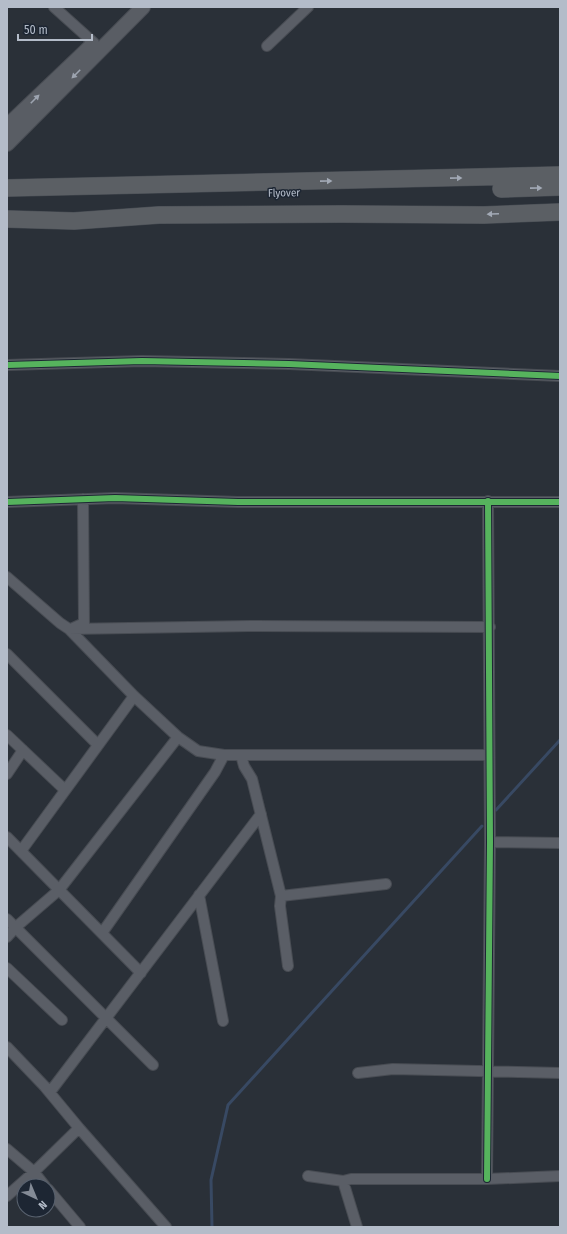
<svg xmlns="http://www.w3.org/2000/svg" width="567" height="1234" font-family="'Fira Sans Condensed',sans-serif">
<rect width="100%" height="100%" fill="#2a3038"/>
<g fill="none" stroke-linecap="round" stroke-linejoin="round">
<path stroke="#384963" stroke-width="3" d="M496,810L560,740
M212,1227L211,1180L228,1105L482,826"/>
<g stroke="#484c53" stroke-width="12">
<path id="minor" d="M54,7L94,43
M267,46L308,7
M7,365L142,361L289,364L560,376
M7,502L115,498L238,502H560
M7,577L60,623L69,629L134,696L178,737L198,751L224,755H489
M73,628L84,623L83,499
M69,629L249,626L490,627
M7,654L98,745
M7,735L65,790
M241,755L244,766L252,779L281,896L280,906L288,966
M7,774L23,750
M7,837L141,973
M490,842L560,843
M21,851L134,696
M199,895L223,1021
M281,896L386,884
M7,919L153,1065
M102,933L215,772L224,755
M7,937L16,927L59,890L178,737
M7,968L62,1020
M7,1047L50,1092L261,814
M358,1073L393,1069L560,1073
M79,1128L166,1227
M7,1149L34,1172L45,1186
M308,1176L343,1181L351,1179H487L560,1176
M487,1179L490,842L488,501
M343,1181L357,1227
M48,1189L80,1227
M7,1196L34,1172L79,1128L45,1087"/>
</g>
<g stroke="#484c53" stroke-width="16">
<path id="secondary" d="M7,126L92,45
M7,144L143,7"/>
</g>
<g stroke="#474c53" stroke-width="18">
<path id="trunk" d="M7,188L560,175
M501,189L560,187
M7,219L74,221L159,215L342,214L484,215L560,212"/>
</g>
<use href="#minor" stroke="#5a5e66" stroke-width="10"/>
<use href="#secondary" stroke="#595d64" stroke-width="14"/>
<use href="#trunk" stroke="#5b5f64" stroke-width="17"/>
<g stroke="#1d2633" stroke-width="8">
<path id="cycleway" d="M7,365L142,361L289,364L560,376
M7,502L115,498L238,502H560
M487,1179L490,842L488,501"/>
</g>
<use href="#cycleway" stroke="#56b35d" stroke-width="6"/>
</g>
<defs><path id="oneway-solid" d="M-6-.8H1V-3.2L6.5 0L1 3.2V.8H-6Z"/></defs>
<g fill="#9da4b0">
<use href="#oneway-solid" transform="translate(76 74) rotate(135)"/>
<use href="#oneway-solid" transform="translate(35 99) rotate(-45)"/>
</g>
<g fill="#a2a9b5">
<use href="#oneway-solid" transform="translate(456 178) rotate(-1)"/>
<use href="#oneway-solid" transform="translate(326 181) rotate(-1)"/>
<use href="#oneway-solid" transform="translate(536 188) rotate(-1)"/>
<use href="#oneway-solid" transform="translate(493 214) rotate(178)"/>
</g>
<g text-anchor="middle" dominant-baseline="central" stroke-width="3" stroke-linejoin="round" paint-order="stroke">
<g font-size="11" fill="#b4bcc9" stroke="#1d2633">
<text transform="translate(284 193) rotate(-1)">Flyover</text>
</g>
</g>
<rect width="567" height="1234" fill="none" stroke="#b4bcc9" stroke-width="16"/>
<g transform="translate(36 1198) rotate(136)"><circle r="19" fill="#1d2633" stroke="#59626f"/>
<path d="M0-3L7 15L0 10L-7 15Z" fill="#848b96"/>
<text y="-6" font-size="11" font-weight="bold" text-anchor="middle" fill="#b4bcc9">N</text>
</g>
<path d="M18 34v6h74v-6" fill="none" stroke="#b4bcc9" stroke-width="2"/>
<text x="24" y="34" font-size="12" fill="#b4bcc9" stroke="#1d2633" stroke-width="3" paint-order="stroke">50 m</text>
</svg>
